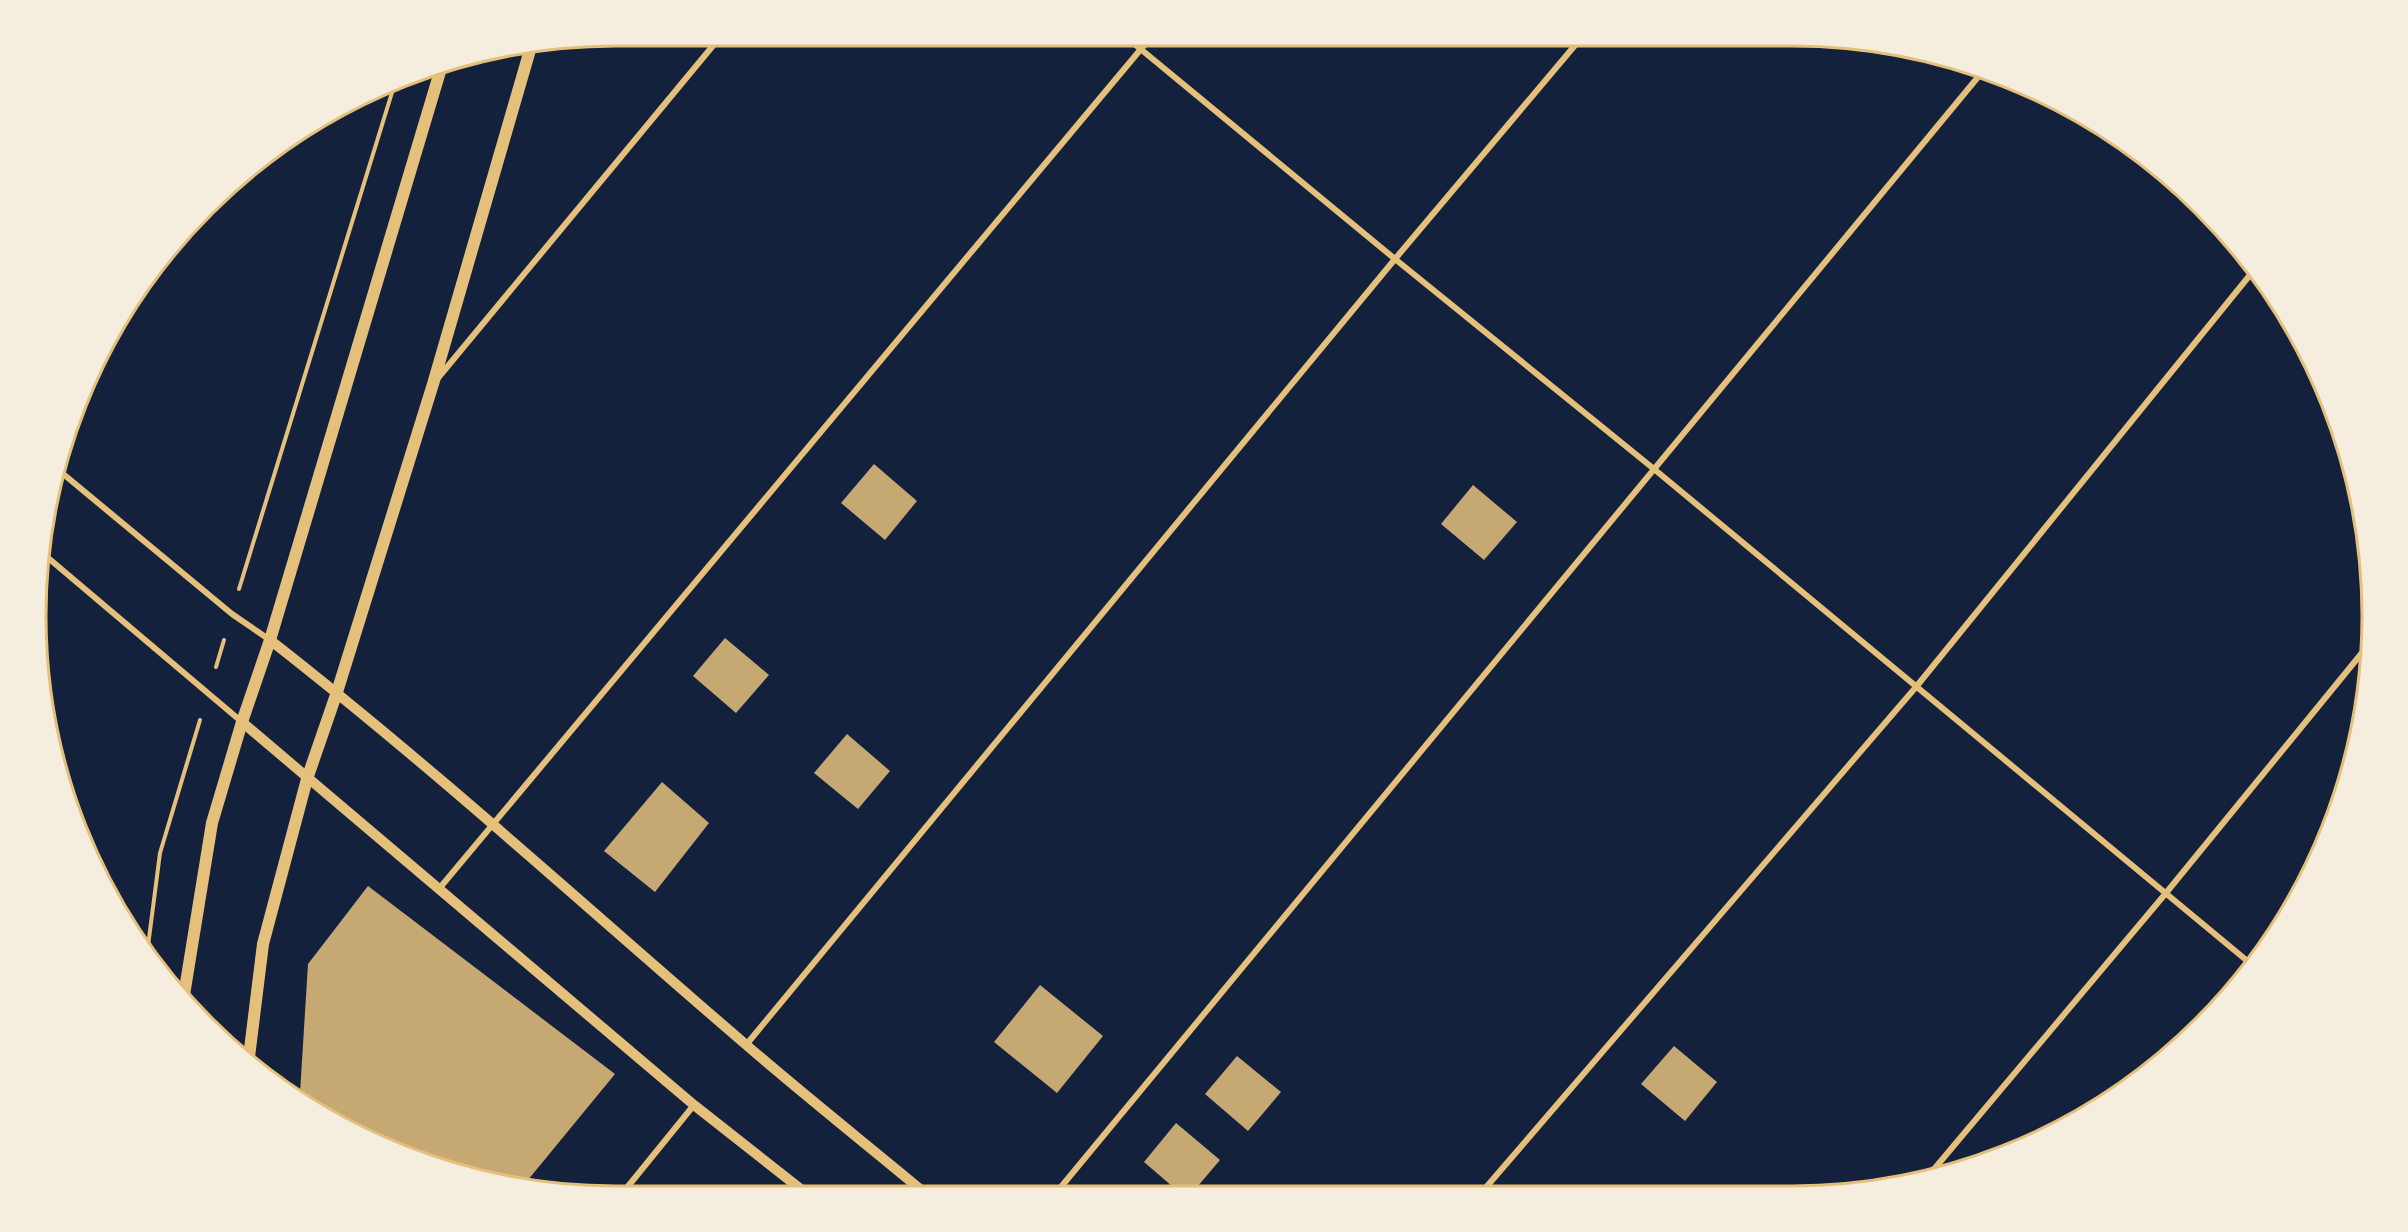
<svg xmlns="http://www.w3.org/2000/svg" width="2408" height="1232" font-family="Figtree,sans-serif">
<rect width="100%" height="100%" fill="#14213d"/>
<path fill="#c6a872" d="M874,464L917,501L885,540L841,503Z
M1473,485L1517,522L1484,560L1441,524Z
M725,638L769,675L736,713L693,676Z
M847,734L890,771L858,809L814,773Z
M662,782L709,823L655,892L604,851Z
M368,886L615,1074L523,1186L466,1176L359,1136L300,1093L308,964Z
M1040,985L1103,1036L1057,1093L994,1042Z
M1674,1046L1717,1082L1685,1121L1641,1084Z
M1237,1056L1281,1092L1248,1131L1205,1094Z
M1176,1123L1220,1160L1192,1193H1180L1144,1162Z"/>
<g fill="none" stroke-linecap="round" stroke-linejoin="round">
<path stroke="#e5c07b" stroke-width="4" d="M239,589L394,86
M216,667L224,640
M148,946L160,853L200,720"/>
<path stroke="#e5c07b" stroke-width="6" d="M1126,37L1395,259L1654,469L2251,964
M438,378L721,36
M56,468L232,614L270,640
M47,557L242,722
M438,890L1151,37
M746,1045L1395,259L1582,37
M1930,1174L2166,893L2370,643
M1482,1192L1916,687L2254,270
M1056,1193L1983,71
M621,1195L694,1105"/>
<path stroke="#e5c07b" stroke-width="10" d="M270,640C434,768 587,908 744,1043C804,1095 866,1144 926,1194
M242,722L694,1105L807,1194"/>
<path stroke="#e5c07b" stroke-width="12" d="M184,995L212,823L242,722L270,640L442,65
M249,1057L263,944L307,779L337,692L433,384L530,50"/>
</g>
<path d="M0 0H2408V1232H0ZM616 46H1792A570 570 0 0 1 2362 616V616A570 570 0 0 1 1792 1186H616A570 570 0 0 1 46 616V616A570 570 0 0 1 616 46Z" fill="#f5edde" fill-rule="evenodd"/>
<path fill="none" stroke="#e5c07b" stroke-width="3" d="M616 46H1792A570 570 0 0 1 2362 616V616A570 570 0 0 1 1792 1186H616A570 570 0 0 1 46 616V616A570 570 0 0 1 616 46Z"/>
</svg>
